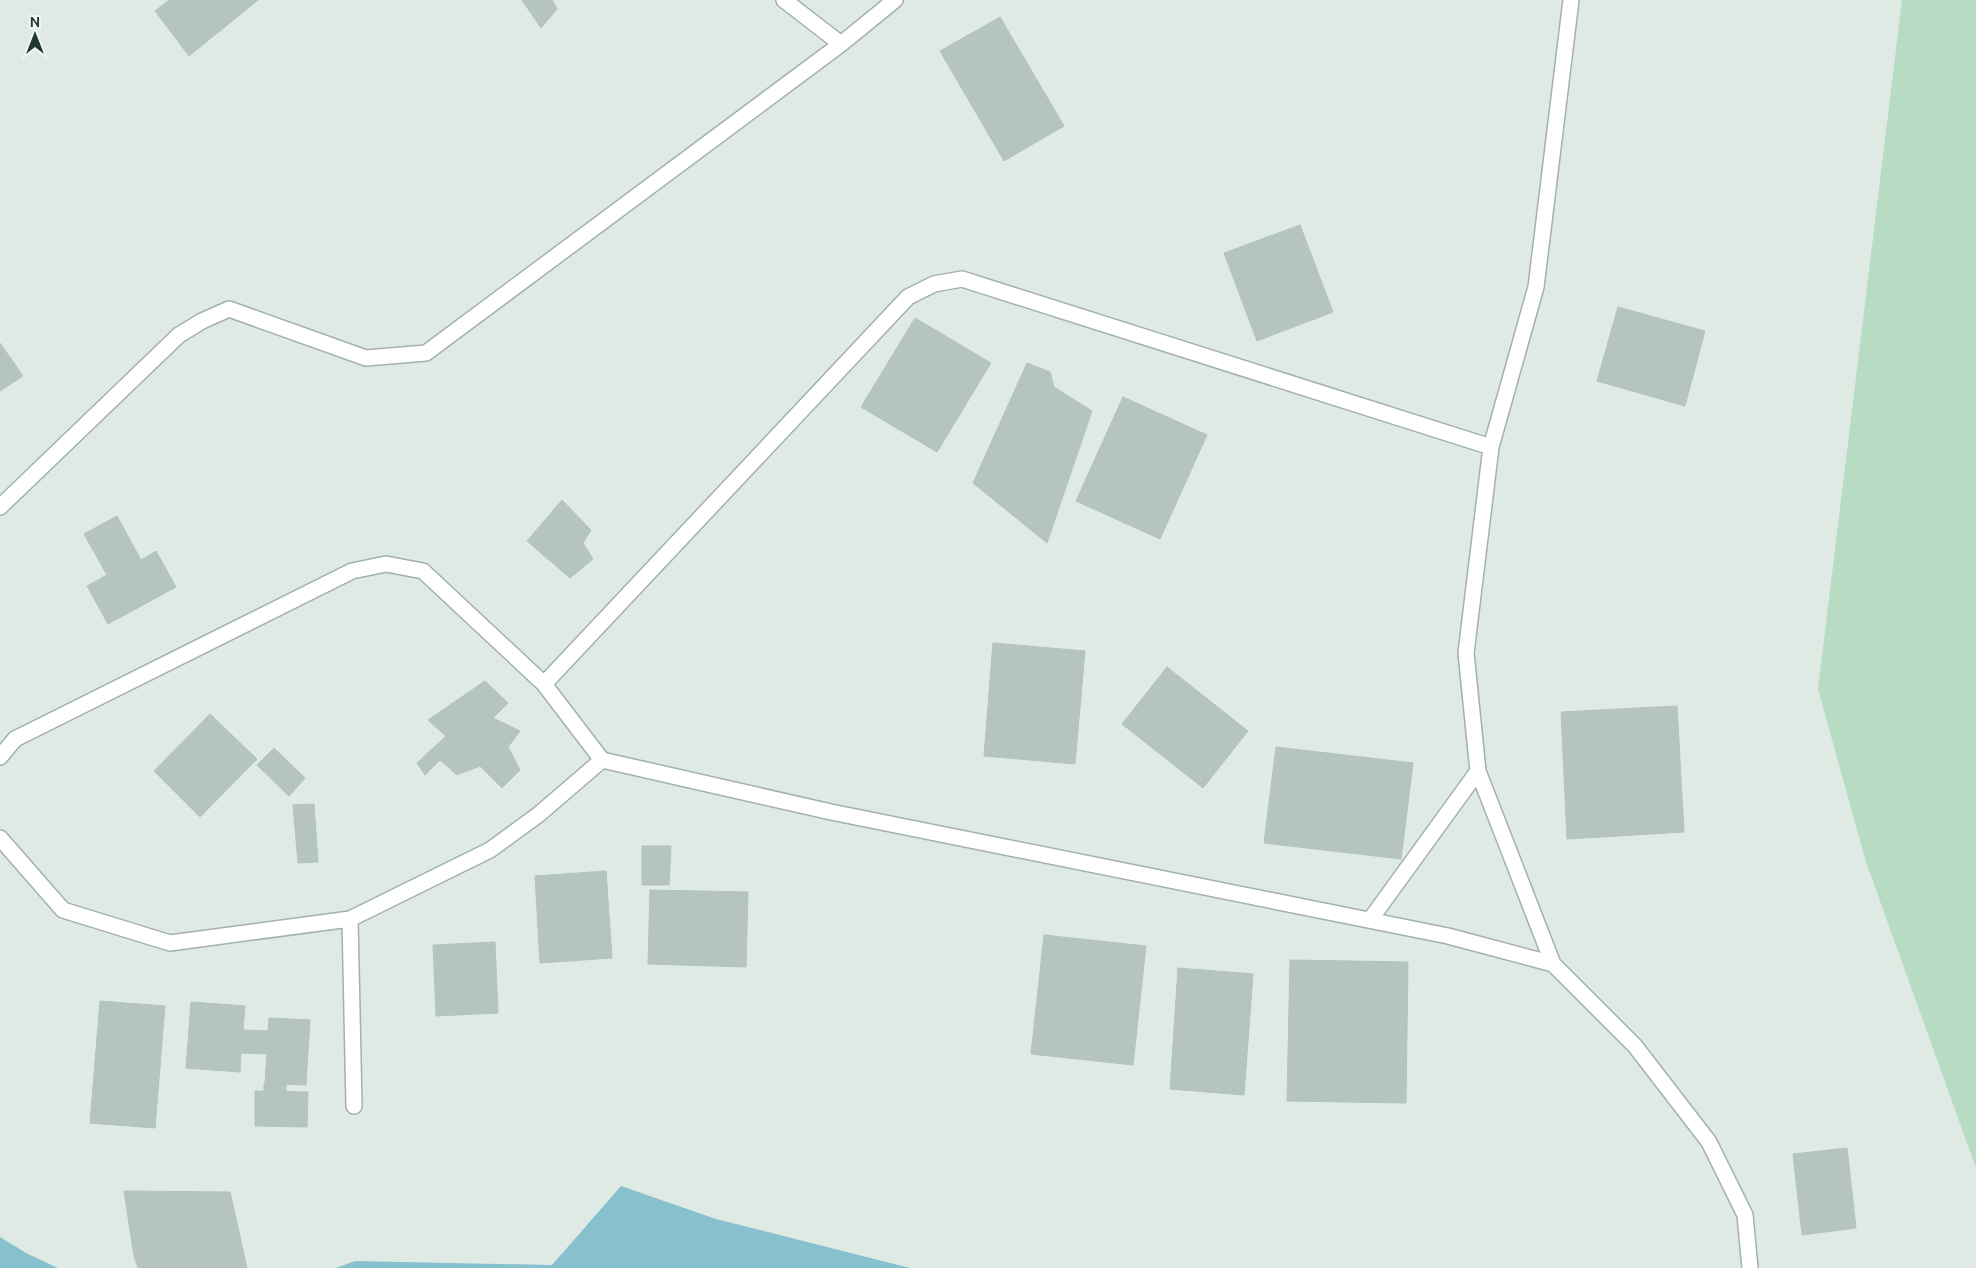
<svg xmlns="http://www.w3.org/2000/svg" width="1976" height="1268" font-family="Ubuntu,sans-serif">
<rect width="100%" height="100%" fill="#dfeae5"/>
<path fill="#b8dbc3" d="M1902,0H1976V1168L1866,862L1818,689Z"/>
<path fill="#88c1ce" d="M621,1186L716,1219L910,1268H336L355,1261L552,1265Z
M0,1237L26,1253L58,1268H0Z"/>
<path fill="#b5c5be" stroke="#b2c3bd" d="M169,0H258L189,56L155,11Z
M522,0H552L557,9L541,28Z
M1000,17L1064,126L1004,161L940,51Z
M1300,225L1333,312L1257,341L1224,253Z
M1618,307L1705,331L1685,406L1597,381Z
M915,318L991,363L937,452L861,407Z
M0,343L23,376L0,391Z
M1027,363L1050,372L1054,387L1092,411L1047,543L973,483Z
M1123,397L1207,435L1160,539L1076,501Z
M562,500L591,530L583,543L593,559L570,578L527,541Z
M117,516L141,560L156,551L176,587L108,624L87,586L107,575L84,534Z
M993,643L1085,651L1075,764L984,756Z
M1167,667L1248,731L1203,788L1122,724Z
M485,681L508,703L493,718L520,731L508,747L520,770L502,788L480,766L457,775L440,760L425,775L417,763L446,736L428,720Z
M1677,706L1684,832L1567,839L1561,712Z
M210,714L257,759L200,817L154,771Z
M1276,747L1413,763L1401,859L1264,843Z
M274,748L305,778L289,796L257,765Z
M314,804L318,862L298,863L293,805Z
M642,846H671L669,885H642Z
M606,871L612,958L540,963L535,876Z
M650,890L748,892L746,967L648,964Z
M1044,935L1146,946L1133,1065L1031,1054Z
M495,942L498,1013L436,1016L433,945Z
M1290,960L1408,962L1406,1103L1287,1101Z
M1178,968L1253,974L1244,1095L1170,1089Z
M100,1001L165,1006L155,1128L90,1123Z
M191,1002L245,1006L243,1030L268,1031L269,1018L310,1020L306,1085L265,1083L267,1054L241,1053L240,1072L186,1068Z
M264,1083H286V1091H264Z
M255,1091L308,1092L307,1127L255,1126Z
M1847,1148L1856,1228L1802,1235L1793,1154Z
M124,1191L230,1192L247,1268H138L134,1256Z"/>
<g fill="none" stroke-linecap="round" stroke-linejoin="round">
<g stroke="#a2b1ac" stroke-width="18">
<path id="minor" d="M784,0L841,44
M1571,0L1536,287L1491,447L1466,653L1478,771L1553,964L1635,1046L1709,1142L1745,1215L1750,1268
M0,507L179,335L202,321L229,309L366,358L426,353L841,44L895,0
M544,684L908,297L934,284L962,279L1491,447
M0,757L15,739L352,571L386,564L423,571L544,684L602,760L831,812L1448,936L1553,964
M0,838L63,910L170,943L350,919L490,850L538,815L602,760
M350,919L354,1106
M1370,920L1478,771"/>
</g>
<use href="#minor" stroke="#fff" stroke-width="15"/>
</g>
<g transform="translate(35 35)" stroke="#eff7f3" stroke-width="4" paint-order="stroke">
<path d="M0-4L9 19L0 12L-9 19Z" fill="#213934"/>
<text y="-8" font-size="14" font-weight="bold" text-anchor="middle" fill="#213934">N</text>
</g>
</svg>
